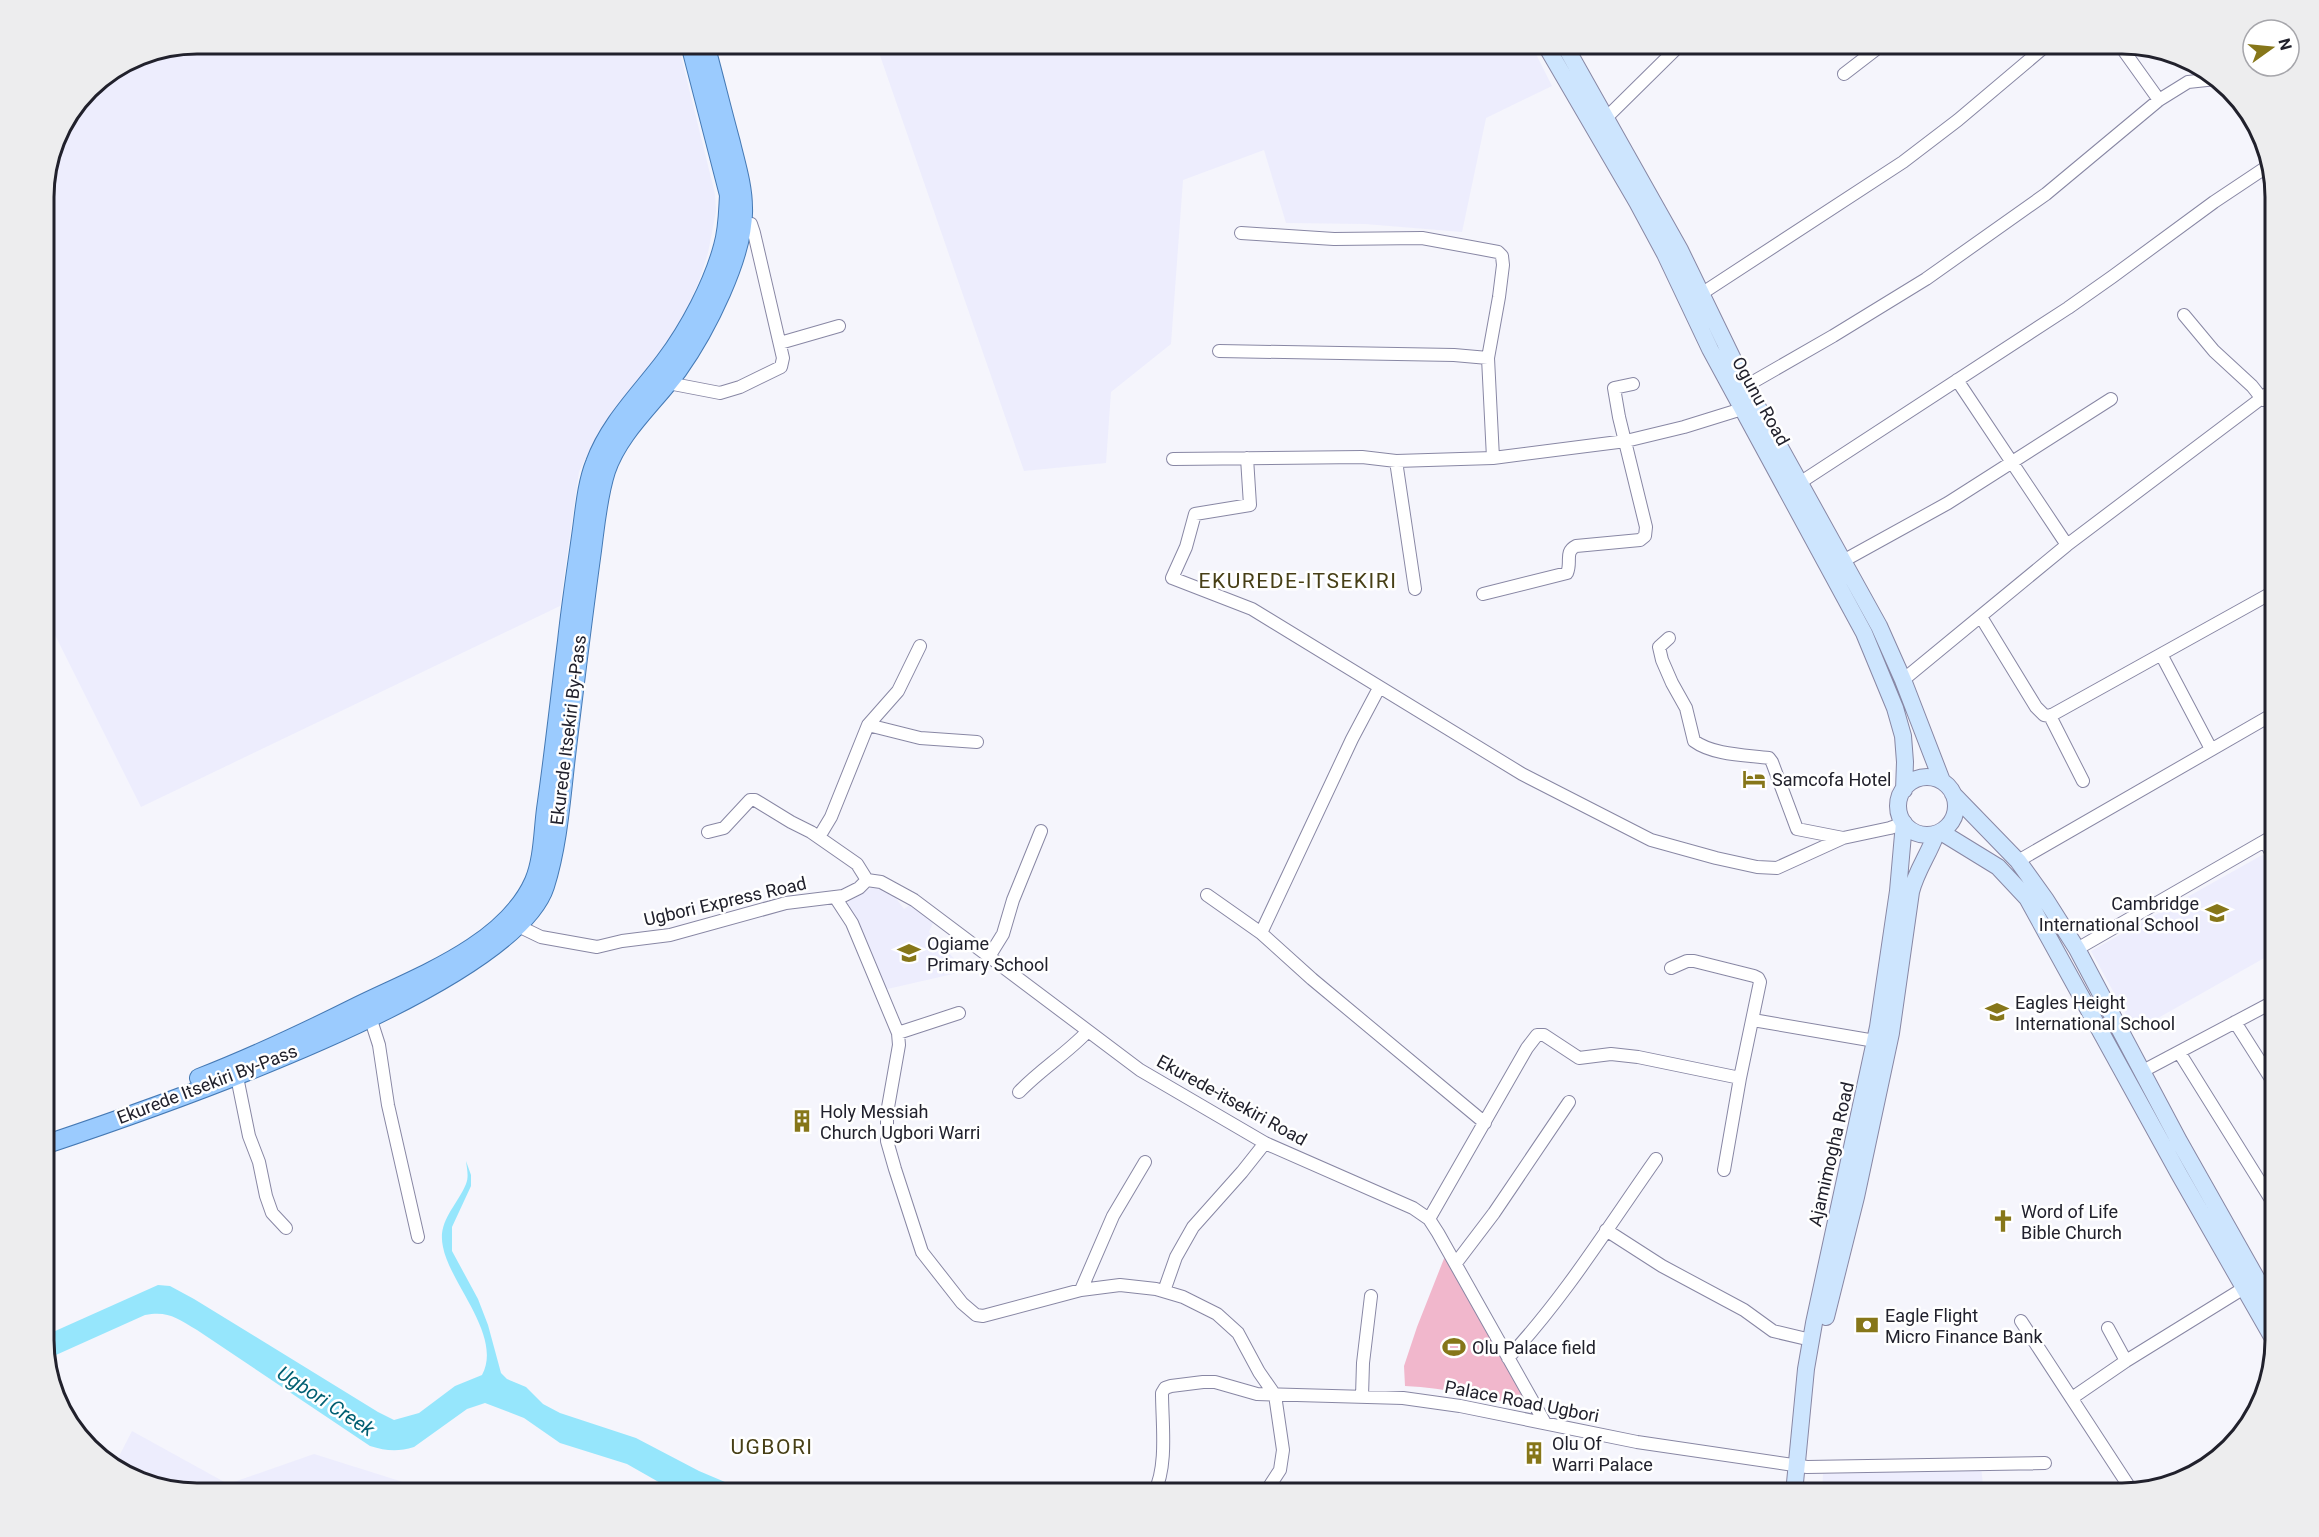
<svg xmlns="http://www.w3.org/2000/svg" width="2319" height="1537" font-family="Roboto,sans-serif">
<rect width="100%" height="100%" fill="#f5f5fc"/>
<path fill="#ededfd" d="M197,44H678L715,194L716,211L708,253L698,284L684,314L663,348L600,429L579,472L560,606L141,807L44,613V187L55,138L89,88L139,55Z
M876,44H1531L1552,86L1486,118L1462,232L1365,224L1286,223L1264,150L1183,180L1171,344L1111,392L1106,463L1024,471Z
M2264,854L2275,875V952L2135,1031L2091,951Z
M881,883L890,890L904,909L914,902L933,914V923L929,932L966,971L883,990L845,907L850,899Z
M132,1431L228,1484L314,1454L403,1482L428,1493H197L113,1468Z
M1981,1467L1984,1493H1822L1823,1474Z"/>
<path fill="#f1b7cc" d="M1445,1256L1536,1410C1493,1399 1450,1388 1405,1386L1404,1366L1417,1327Z"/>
<path fill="#96e6fc" d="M466,1161L471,1175V1186L452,1227V1251L478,1299L488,1325L501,1373L507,1379L526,1387L543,1404L560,1413L636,1438L699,1471L751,1493H678L627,1464L560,1443L524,1418L485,1403L467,1409L414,1447C398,1452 386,1451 370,1446L197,1330C176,1318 169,1311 145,1315L47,1359L44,1350V1336L158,1285L170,1286L194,1299L378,1412L394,1420L419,1413L455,1386L482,1375C503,1336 450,1284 443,1247C437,1221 457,1206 466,1184C469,1177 467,1169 466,1161Z"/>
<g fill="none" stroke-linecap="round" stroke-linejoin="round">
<g stroke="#8887a4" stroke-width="14">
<path id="minor" d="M2119,44L2159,100
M1844,74L1883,44
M1607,117L1681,44
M1241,233L1334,239L1422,238L1498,252L1502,256L1503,265L1499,297L1488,358L1493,458
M1701,294L1903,162L1958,120L2048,44
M2184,315L2214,351L2252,386L2263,400
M780,343L839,326
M1219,351L1454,355L1488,358
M1957,380L2067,545
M668,383L720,393L740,387L781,367L783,358L754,233L751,224L742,225
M1746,386L1833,336L1926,279L2046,194L2159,100L2188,82L2216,79
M1247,458L1250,505L1195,514L1186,547L1172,578L1252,609L1522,774L1651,840L1716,858L1757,867L1777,868L1843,838L1890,828L1896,826L1902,819
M1173,459L1362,457L1396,461L1493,458L1626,441L1684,427L1742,409
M1396,461L1415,589
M1801,482L2068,308L2112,277L2214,202L2268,166
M1843,561L1948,503L2111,399
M1483,594L1567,573C1572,562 1564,552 1576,546L1640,540L1645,536L1646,527L1619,417L1614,388L1633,384
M1981,617L2036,707L2044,715L2050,716L2275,591
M1669,638L1659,647L1662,660L1672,683L1686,708L1694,741C1713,755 1746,755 1769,758L1772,762L1797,829L1843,838
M2162,656L2211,749
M1903,680L2067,545L2275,388
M2050,716L2083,781
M868,725L920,738L977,742
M708,832L724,828L750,800H755L791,822L811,832L857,864L867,880
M819,837L831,817L868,725L898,691L920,646
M2265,841L2275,860
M2018,861L2275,713
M867,880L881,882L914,900L1140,1070L1265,1143L1413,1208L1429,1219L1438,1233L1545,1423
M1207,895L1261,933L1312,979L1485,1123
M835,897L852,923L898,1033L899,1045L887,1113V1141L895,1169L922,1252L962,1303L976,1315L983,1316L1081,1290L1120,1285L1156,1289L1183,1297L1217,1314L1238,1333L1259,1372L1275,1395L1283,1450L1280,1470L1265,1493
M512,923L541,937L597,947L622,941L670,935L786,903L843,896L859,888L867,880
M1261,933L1352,739L1379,688
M2077,949L2275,835
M990,955L1003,934L1013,900L1041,831
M1671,968L1687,961H1694L1754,976L1758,978L1760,982L1740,1078L1724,1170
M370,1017L379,1045L388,1105L418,1237
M1753,1020L1875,1041
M2235,1022L2275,1085
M898,1033L959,1013
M2179,1052L2275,1206
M2141,1072L2275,1001
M237,1077L249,1136L259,1162L266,1196L272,1213L286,1228
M1019,1092C1040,1070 1066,1054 1087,1032
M1429,1219L1527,1048L1537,1035H1544L1579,1058L1611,1054L1638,1057L1740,1078
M1606,1230L1662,1266L1744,1310L1773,1331L1811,1340
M1456,1263L1494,1213L1569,1102
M1081,1290L1113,1216L1145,1162
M1164,1291L1176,1257L1193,1227L1242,1172L1265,1143
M2021,1321L2132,1491
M2108,1328L2126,1361
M1508,1358C1565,1297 1608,1227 1656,1159
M1362,1396L1363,1363L1371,1296
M2072,1398L2126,1361L2244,1288
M1154,1493C1168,1466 1162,1423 1162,1393L1165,1388L1171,1386L1203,1382H1215L1257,1394L1403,1398L1460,1406L1637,1442L1807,1467L2045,1463"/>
</g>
<g stroke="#8887a4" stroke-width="18">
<path id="secondary" d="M1545,44L1637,202L1665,254L1710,349L1864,633L1895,708L1903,736L1905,762L1904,790
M1564,44L1680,250L1746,386L1879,626L1903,680L1942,781
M1898 806a29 29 0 1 1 58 0a29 29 0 1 1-58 0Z
M1953,794L2018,861L2046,900L2077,949L2179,1141L2275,1311
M1941,832L1998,867L2027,898L2179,1174L2275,1342
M1826,1317L1856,1197L1891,1033L1911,892C1916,871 1929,854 1936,834
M1794,1493L1806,1369L1814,1323L1878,1027L1898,891L1904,823"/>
</g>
<g stroke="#4579b4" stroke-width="20">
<path id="primary" d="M199,1078C253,1057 306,1032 358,1006C417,977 506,945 534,881C543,860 543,832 546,809C554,753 560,697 567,641C571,603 577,566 582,529C585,507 587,483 595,463C609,424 641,393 665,361C689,329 713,284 723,246C728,229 728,212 729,195L690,44
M44,1145C146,1111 513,987 545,886C558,845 561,799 566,756C574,690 582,624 591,558C595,530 597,499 606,471C619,432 654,403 678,370C705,332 745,255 743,208C743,186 736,164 731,143C722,110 714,77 705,44"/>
</g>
<use href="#minor" stroke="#fff" stroke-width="12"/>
<use href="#secondary" stroke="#cde5fe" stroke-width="16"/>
<use href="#primary" stroke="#9bcbfe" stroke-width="18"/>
</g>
<defs>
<g id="hotel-bare" transform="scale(1.8)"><path d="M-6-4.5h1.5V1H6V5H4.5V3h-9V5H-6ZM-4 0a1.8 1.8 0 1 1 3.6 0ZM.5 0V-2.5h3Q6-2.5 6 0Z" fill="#867619" stroke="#fff" stroke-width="2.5" paint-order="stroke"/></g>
<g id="school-bare" transform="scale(1.8)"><path d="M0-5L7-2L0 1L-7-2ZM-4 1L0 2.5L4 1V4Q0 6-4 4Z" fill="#867619" stroke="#fff" stroke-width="2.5" paint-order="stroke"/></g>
<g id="building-bare" transform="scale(1.8)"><path d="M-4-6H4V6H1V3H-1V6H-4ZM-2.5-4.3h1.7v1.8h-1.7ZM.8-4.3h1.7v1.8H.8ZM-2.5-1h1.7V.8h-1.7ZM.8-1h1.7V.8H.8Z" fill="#867619" stroke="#fff" stroke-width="2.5" paint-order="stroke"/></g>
<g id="church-bare" transform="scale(1.8)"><path d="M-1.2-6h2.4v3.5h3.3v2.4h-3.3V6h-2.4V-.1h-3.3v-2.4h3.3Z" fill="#867619" stroke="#fff" stroke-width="2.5" paint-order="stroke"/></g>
<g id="bank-bare" transform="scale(1.8)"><path d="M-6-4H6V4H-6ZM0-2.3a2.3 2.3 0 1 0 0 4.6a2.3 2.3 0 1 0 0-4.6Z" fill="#867619" stroke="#fff" stroke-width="2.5" paint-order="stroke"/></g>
<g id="stadium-bare" transform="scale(1.8)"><path d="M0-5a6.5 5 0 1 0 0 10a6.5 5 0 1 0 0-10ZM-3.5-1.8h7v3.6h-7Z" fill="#867619" stroke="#fff" stroke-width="2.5" paint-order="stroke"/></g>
</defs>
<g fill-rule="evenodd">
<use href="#hotel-bare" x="1754" y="779"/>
<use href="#school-bare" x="2217" y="913"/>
<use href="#school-bare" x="909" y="953"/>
<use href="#school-bare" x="1997" y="1012"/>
<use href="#building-bare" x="802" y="1121"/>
<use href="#church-bare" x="2003" y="1221"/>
<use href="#bank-bare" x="1867" y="1325"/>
<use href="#stadium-bare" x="1454" y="1347"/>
<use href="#building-bare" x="1534" y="1453"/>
</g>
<g text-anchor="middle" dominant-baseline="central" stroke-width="5" stroke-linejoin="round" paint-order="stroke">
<g font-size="18" fill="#21212c" stroke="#fff">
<text transform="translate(1761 401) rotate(61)">Ogunu Road</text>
<text transform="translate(568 730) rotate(-83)">Ekurede Itsekiri By-Pass</text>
<text transform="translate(725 901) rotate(-13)">Ugbori Express Road</text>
<text transform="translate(207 1084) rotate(-21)">Ekurede Itsekiri By-Pass</text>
<text transform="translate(1232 1100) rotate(29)">Ekurede-itsekiri Road</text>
<text transform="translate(1831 1154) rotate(-77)">Ajamimogha Road</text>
<text transform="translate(1522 1401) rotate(11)">Palace Road Ugbori</text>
</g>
<g font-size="18" fill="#21212c" stroke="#fff" text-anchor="start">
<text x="1772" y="779">Samcofa Hotel</text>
<text x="2199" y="903" text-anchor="end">Cambridge<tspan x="2199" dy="21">International School</tspan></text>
<text x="927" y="943">Ogiame<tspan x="927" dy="21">Primary School</tspan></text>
<text x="2015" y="1002">Eagles Height<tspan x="2015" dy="21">International School</tspan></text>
<text x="820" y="1111">Holy Messiah<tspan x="820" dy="21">Church Ugbori Warri</tspan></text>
<text x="2021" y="1211">Word of Life<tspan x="2021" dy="21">Bible Church</tspan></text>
<text x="1885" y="1315">Eagle Flight<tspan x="1885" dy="21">Micro Finance Bank</tspan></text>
<text x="1472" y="1347">Olu Palace field</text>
<text x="1552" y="1443">Olu Of<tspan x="1552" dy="21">Warri Palace</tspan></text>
</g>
<g font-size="20" font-style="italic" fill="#005f72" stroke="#fff">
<text transform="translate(326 1401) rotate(33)">Ugbori Creek</text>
</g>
<g font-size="21" letter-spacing="1.5" fill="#473f16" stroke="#fff">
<text x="1298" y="581">EKUREDE-ITSEKIRI</text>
<text x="772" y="1447">UGBORI</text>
</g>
</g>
<path d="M0 0H2319V1537H0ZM197 54H2122A143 143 0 0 1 2265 197V1340A143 143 0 0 1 2122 1483H197A143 143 0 0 1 54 1340V197A143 143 0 0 1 197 54Z" fill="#ededee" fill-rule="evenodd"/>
<path fill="none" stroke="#21212c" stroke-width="3" d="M197 54H2122A143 143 0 0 1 2265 197V1340A143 143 0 0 1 2122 1483H197A143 143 0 0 1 54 1340V197A143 143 0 0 1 197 54Z"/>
<g transform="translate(2271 48) rotate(75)"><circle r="28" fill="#ffffff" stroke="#a6a6ab" stroke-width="1.5"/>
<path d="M0-4.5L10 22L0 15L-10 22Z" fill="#867619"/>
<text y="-9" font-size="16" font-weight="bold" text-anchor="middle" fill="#21212c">N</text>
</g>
</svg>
